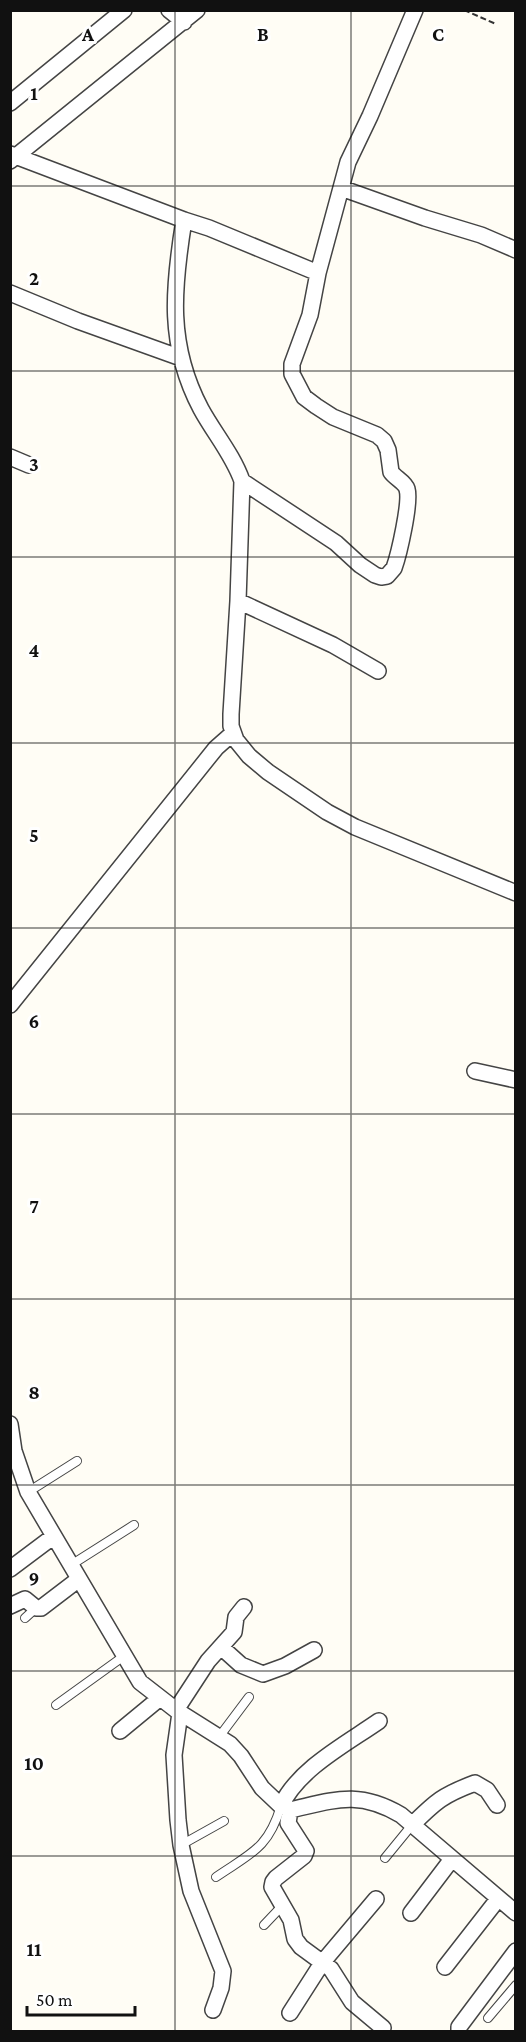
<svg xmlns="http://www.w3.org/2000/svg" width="526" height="2042" font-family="'Crimson Pro',serif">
<rect width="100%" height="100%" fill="#fffdf5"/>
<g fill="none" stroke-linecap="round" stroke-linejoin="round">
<g stroke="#444" stroke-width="10">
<path id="service" d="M28,1492L77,1461
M71,1565L134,1525
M25,1618L36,1608
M56,1705L124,1656
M219,1737L249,1697
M181,1845L224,1821
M385,1858L412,1825
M216,1877C251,1853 268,1849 281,1806
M264,1925L283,1905
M488,2018L516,1985"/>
</g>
<g stroke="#444" stroke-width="18">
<path id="minor" d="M169,10L184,22
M10,103L124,10
M10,154L184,220C173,288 167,345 201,409C214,433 233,455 242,481L238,601L231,714V726L236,740L249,756L268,772L327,812L355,827L516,893
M10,161L197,10
M341,188L425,218L481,235L516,250
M184,220L209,228L318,273L348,162L370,116L415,10
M10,293L78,321L181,358
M10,457L29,465
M242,481L336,543L360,565L375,575L381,577L387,576L394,568C399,554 411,502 407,489C405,482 395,478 391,472L388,450L384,441L377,435L333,417L316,406L304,397L292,374V364L310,315L318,273
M238,601L333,645L378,671
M10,1005L216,748L233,733
M475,1071L516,1080
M10,1424L14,1451L28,1492L140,1682L176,1710L230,1744L241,1756L262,1788L281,1806L290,1810C335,1800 358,1790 401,1815L516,1913
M10,1569L54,1536
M10,1606L25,1599L36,1608H41L79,1579
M221,1647L241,1665L263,1674L285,1666L314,1650
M176,1710L208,1661L234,1632L236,1617L244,1607
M180,1713L174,1755L178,1820L181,1845L191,1891L223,1971L221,1988L213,2010
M120,1731L160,1698
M281,1806C298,1769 346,1744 379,1721
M290,1810L288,1823L306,1851L304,1856L276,1878L273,1882L272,1887L291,1920L295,1939L301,1947L331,1969L352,2002L383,2028
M412,1825C436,1801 443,1795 475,1783L487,1790L497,1805
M411,1913L452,1859
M445,1967L498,1899
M290,2013L322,1963L376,1899
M459,2032V2027L516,1951"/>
</g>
<path stroke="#333" stroke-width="2" stroke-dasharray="6 3" stroke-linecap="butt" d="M464,10L496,24"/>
<use href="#service" stroke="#fff" stroke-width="8"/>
<use href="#minor" stroke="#fff" stroke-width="15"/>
</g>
<path fill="none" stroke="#111" stroke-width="1.5" stroke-opacity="0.55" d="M175,10V2032M351,10V2032M10,186H516M10,371H516M10,557H516M10,743H516M10,928H516M10,1114H516M10,1299H516M10,1485H516M10,1671H516M10,1856H516"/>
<g font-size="20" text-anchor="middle" font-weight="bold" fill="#111" stroke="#fff" stroke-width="6" stroke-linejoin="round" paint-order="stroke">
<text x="88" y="41">A</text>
<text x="263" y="41">B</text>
<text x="438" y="41">C</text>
<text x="34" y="100">1</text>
<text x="34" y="285">2</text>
<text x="34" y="471">3</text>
<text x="34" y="657">4</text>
<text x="34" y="842">5</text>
<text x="34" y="1028">6</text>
<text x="34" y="1213">7</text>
<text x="34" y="1399">8</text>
<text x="34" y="1585">9</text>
<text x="34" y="1770">10</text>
<text x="34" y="1956">11</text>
</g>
<rect width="526" height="2042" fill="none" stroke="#111111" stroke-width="24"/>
<path d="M27 2006v9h108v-9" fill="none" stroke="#111111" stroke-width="3"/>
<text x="36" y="2006" font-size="18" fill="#111111" stroke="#ffffff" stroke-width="4.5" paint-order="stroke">50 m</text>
</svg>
